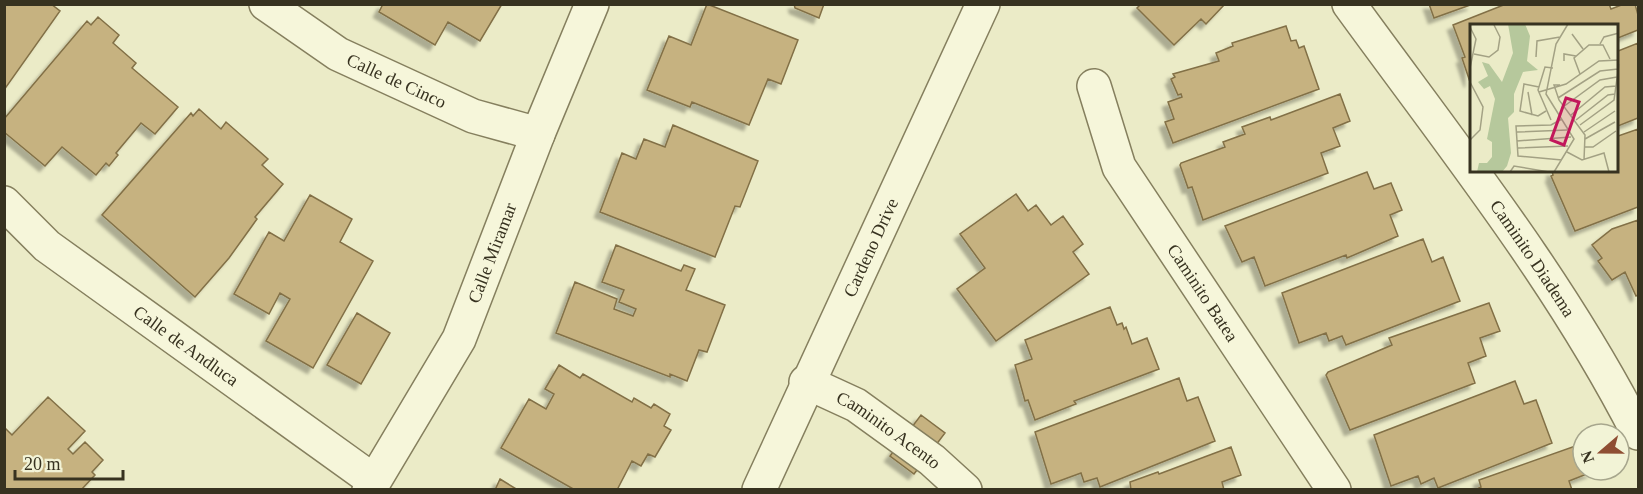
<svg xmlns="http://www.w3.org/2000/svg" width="1643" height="494" font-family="Georgia,serif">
<defs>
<filter id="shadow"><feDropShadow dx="-5.5" dy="5.5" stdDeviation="1.5" flood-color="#0004"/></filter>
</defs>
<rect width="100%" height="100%" fill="#ebebc7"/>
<path fill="#c6b280" stroke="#827046" stroke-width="1.5" filter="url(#shadow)" d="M4,4H51L60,11L4,90Z
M383,4H502L480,41L448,22L435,45L379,12Z
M707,4L798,40L781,84L768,79L749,125L692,102L690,107L647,90L669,36L691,45Z
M794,4H824L819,18L795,8Z
M1141,4H1225L1206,24L1201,19L1174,45L1137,8Z
M1429,4H1473L1434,18Z
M1506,4H1609L1611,9L1624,4H1635L1638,15V30L1618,38V26H1472L1470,82L1462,58L1465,57L1453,25Z
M98,17L119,35L113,43L136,63L132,68L178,107L155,134L141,123L116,153L118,155L109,166L106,163L96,175L62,147L45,166L4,132V119L87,21L91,25Z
M1286,26L1291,41L1296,40L1299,48L1304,46L1319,89L1173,143L1165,122L1174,119L1168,102L1182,97L1181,94L1178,95L1171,79L1175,77L1173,74L1219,61L1216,53L1233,46L1232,43Z
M1638,43V118L1618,126V51Z
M1340,94L1350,121L1333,128L1340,146L1321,153L1328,173L1203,220L1192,187L1188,188L1180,165L1181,163L1225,147L1223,142L1245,134L1242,127L1270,117L1271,120Z
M199,109L221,129L226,122L268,159L262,165L283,184L255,217L257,219L229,258L195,297L102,215L191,113L193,116Z
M673,125L758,161L740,207L735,206L715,257L600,212L622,153L636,159L644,139L665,147Z
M1638,129V207L1575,231L1551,176L1553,175L1552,171H1618V136Z
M1367,172L1374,189L1391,183L1402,210L1390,215L1398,236L1347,258L1346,255L1265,286L1254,257L1242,262L1225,226Z
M1016,194L1028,211L1036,205L1051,225L1063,216L1083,244L1073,252L1089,274L996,341L957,289L985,268L960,234Z
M310,195L352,219L340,242L373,261L313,368L266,341L290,299L280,293L269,314L234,294L269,232L284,241Z
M1638,220V295L1636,296L1625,272L1612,280L1598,261L1602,258L1592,245L1612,229Z
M1423,239L1432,262L1443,257L1460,301L1346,345L1342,336L1329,341L1326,333L1299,343L1282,293Z
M616,245L681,271L684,265L695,269L686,290L725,305L707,352L699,350L687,381L670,374V377L556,333L575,282L617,299L614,309L633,316L636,309L619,302L624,290L602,282Z
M1489,303L1500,331L1480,338L1486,356L1468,363L1475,383L1350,430L1326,375L1328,372L1392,345L1389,338Z
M1110,307L1117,325L1122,323L1124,329L1126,327L1132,344L1147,338L1159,369L1074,401L1076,404L1035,420L1028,400L1025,401L1015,365L1032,359L1025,340Z
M357,313L390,333L361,384L327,365Z
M559,365L580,378L583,374L632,402L634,398L651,408L654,404L670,414L664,426L671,430L655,457L648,454L641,466L632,461L617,490H575L501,448L529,399L546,409L554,394L545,389Z
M1179,378L1187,401L1198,397L1215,441L1100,487L1097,478L1084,482L1081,473L1051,484L1035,432Z
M1515,381L1524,404L1536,400L1552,443L1438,488L1434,478L1421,484L1418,476L1391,486L1374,435Z
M48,397L85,431L68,449L73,454L85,442L103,460L92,472L95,475L81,490H4V427L12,435Z
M921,415L945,433L914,474L890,456Z
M1581,444L1583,470L1592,472L1569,481L1572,490H1475L1481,487L1479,480Z
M1231,447L1241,475L1222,482L1224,490H1131L1130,482L1158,472L1159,474Z
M500,479L518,490H495Z"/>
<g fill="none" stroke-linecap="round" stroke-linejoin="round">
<g stroke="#857f5e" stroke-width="36">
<g id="minor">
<path id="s1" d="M266,4L338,54L473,116L538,134"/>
<path id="s2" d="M1349,4C1450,143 1560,280 1638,433"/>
<path id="s3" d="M1094,86L1119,167L1334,490"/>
<path id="s4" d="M4,203L47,246L374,481"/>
<path id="s5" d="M806,382L856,405L932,460L965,490"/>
<path id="s6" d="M369,490L459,339L538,134L592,4"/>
</g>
</g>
<g stroke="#857f5e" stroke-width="36">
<g id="tertiary">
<path id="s7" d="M759,490L983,4"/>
</g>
</g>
<use href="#minor" stroke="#f6f6da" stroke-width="33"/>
<use href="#tertiary" stroke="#f6f6da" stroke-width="33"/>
</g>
<g text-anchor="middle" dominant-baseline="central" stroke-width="4.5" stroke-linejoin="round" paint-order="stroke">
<g font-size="18" fill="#373220" stroke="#f2f3d6">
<text stroke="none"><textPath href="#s1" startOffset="152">Calle de Cinco</textPath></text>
<text stroke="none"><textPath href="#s7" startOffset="267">Cardeno Drive</textPath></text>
<text stroke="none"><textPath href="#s6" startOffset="268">Calle Miramar</textPath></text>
<text stroke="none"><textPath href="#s2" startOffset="314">Caminito Diadema</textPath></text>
<text stroke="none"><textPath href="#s3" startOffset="236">Caminito Batea</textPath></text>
<text stroke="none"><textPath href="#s4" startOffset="232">Calle de Andluca</textPath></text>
<text stroke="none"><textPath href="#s5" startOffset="96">Caminito Acento</textPath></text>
</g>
</g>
<g transform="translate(1470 24)">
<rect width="148" height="148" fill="#ebebc7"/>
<path d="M38,0H55L60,12L57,37L68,46L53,48L44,70V88L38,94L41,129L37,142L32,148H7L9,139H17L22,133V118L17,115L25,75L20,62L14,65L8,58L18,52L12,38L19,40L32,58L43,29Z" fill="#b6c89c"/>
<path fill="none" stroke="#a3a184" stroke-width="1.5" d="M0,3L6,15L0,44M102,10L113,25M130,20L134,13L149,9M4,30L19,33L28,26L30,13L24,1M66,33L67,17L90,13M94,37V30L106,32M110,50L104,34L119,21H133L140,35M0,58L13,83L10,106L0,116M90,61H84L89,76L115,111L114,136M69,63L54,60L50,87L68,92L76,87M58,68L62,91M69,68L96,60L129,37L149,36M88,74L130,47L148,45M93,83L130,56L147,53M101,91L135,63L146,62M92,95L81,101L46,102L48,132L92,136M81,96L68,66L75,43L83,44M106,96L138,71L145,70M110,101L144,76L149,40M47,108L97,106M114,108L145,87M115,115L145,98M47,117L101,113M115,123H123L146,107M48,124L98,122M97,128L112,136L134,129L139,148M40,148L44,142L79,148M84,148L104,115L76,70L86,20L98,0"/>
<path fill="#c2185b" fill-opacity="0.15" stroke="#c2185b" stroke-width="3" d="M96,74L109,78L94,121L81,116Z"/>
<rect width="148" height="148" fill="none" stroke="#373220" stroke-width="3"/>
</g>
<rect width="1643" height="494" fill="none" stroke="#373220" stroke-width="12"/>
<g transform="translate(1601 452) rotate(250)"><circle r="28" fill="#f2f3d6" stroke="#a7a68d" stroke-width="1.5"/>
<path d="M0-4.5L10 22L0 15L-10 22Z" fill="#8f4e33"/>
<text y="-9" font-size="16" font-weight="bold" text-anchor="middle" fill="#373220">N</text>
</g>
<path d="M15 470v9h108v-9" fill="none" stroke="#373220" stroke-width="3"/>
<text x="24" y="470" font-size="18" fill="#373220" stroke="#f2f3d6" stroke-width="4.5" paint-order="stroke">20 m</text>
</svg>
